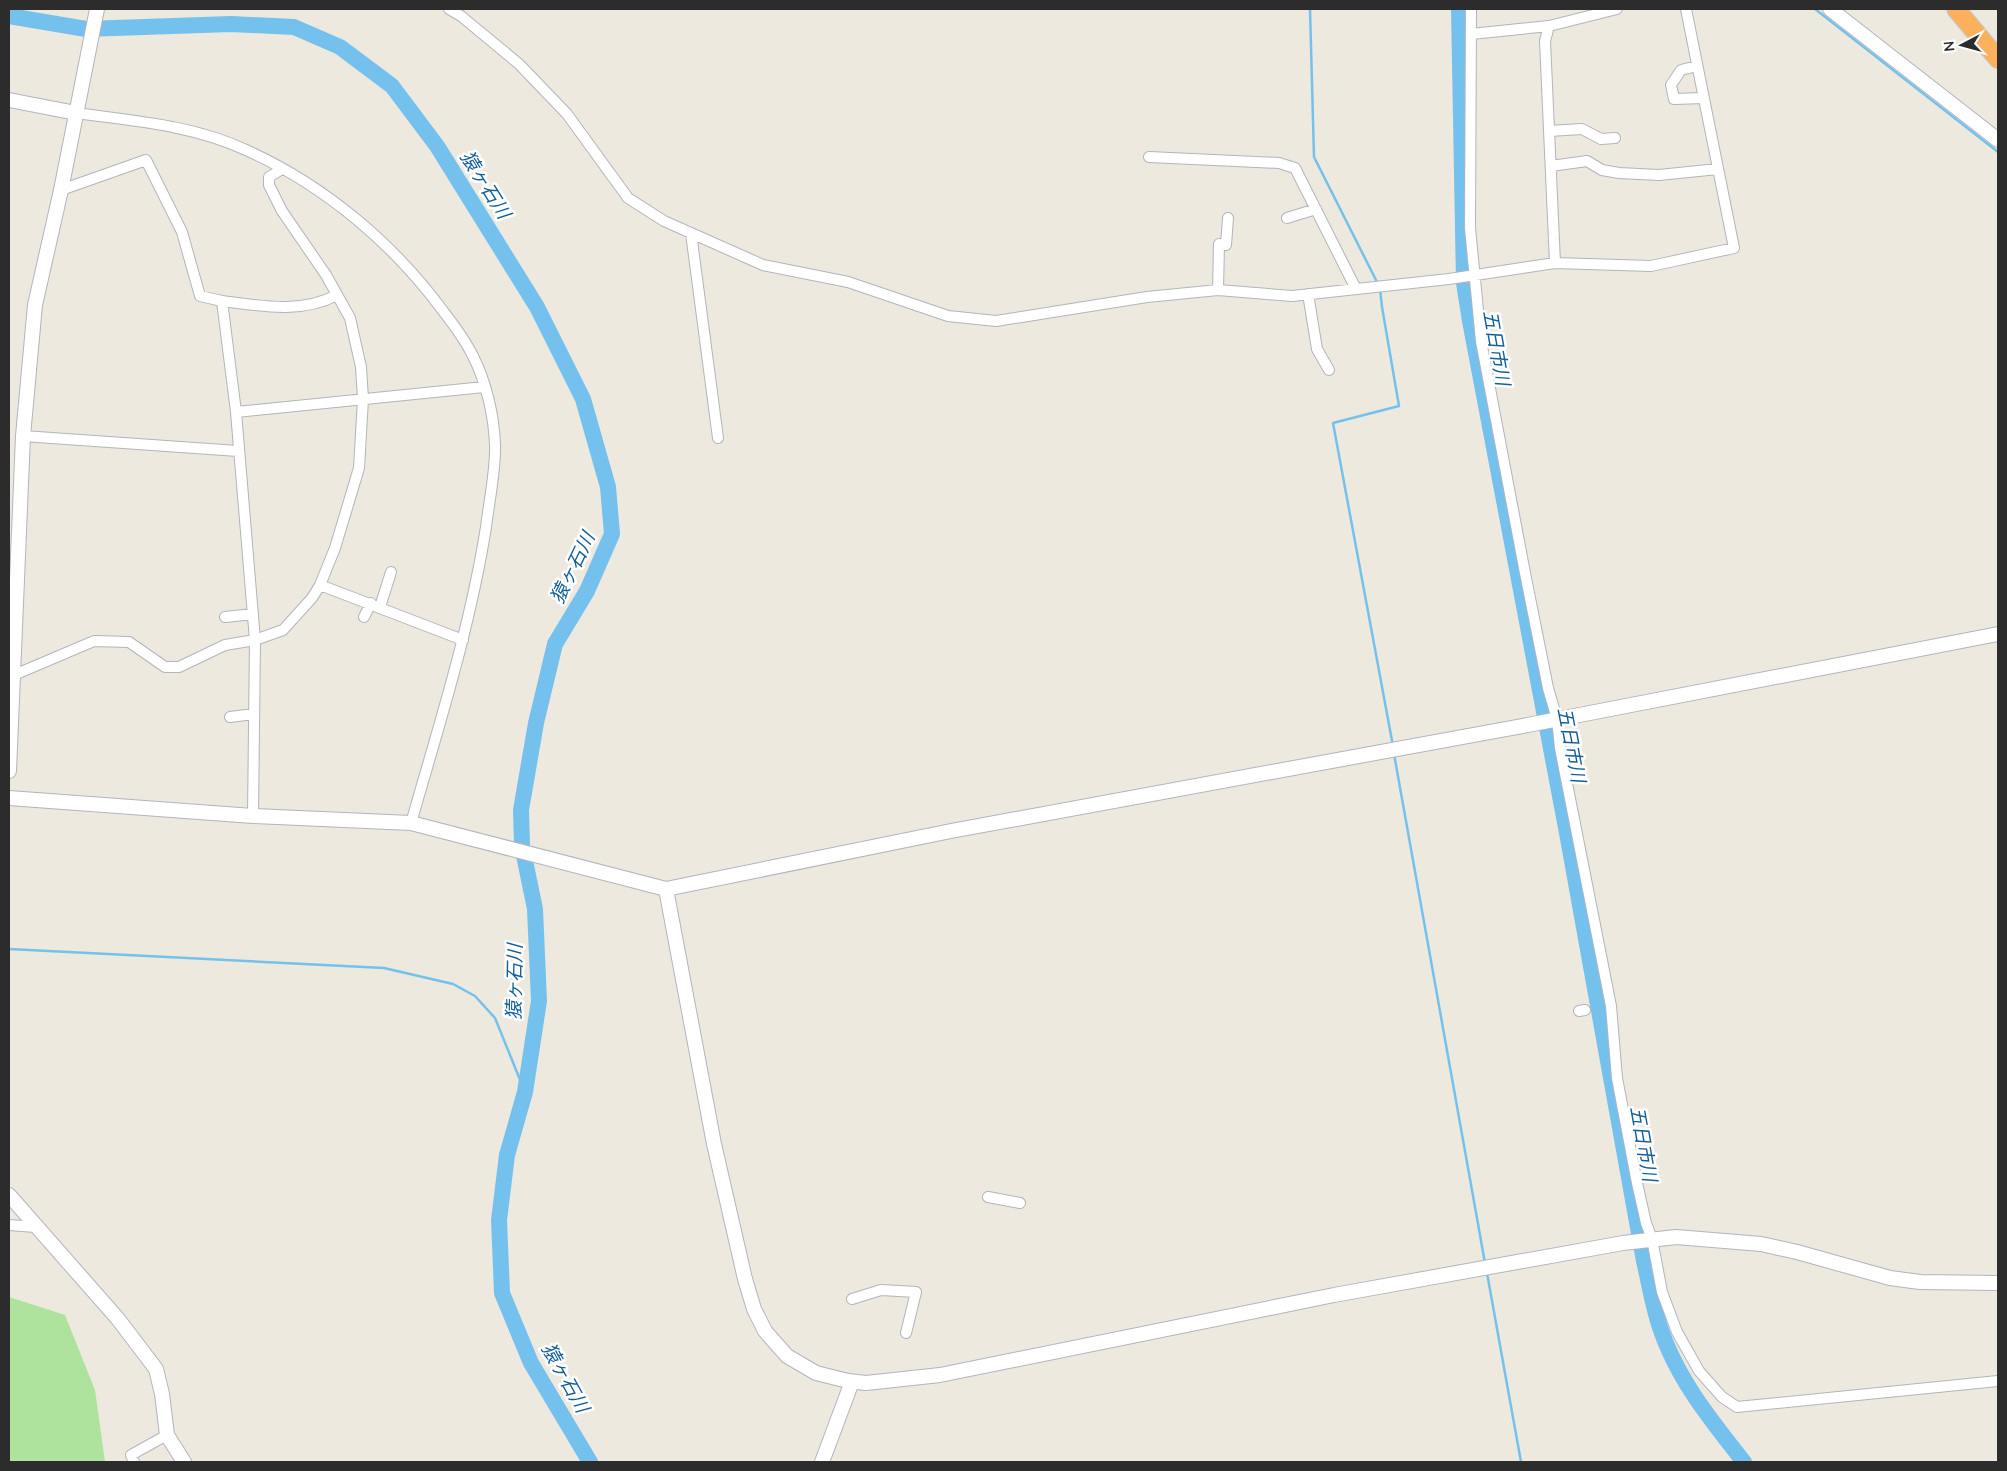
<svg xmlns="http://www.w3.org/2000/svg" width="2007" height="1471" font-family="'Nunito Sans','Noto Sans JP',sans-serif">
<rect width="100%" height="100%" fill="#ede9df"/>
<path fill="#aee39d" d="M9,1297L65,1315L95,1390L105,1462H9Z"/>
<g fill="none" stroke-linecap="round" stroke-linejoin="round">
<path stroke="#75c1ed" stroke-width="2.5" d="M1310,9L1314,157L1378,284
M1815,9L1998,152
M1380,289L1382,307L1399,406L1333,423L1393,746
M1394,754L1485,1263
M9,949L384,968L453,984L475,996L495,1018L525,1092
M1487,1273L1521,1462"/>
<path stroke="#75c1ed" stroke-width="16" d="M1459,9L1464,283L1470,321L1567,833L1644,1261C1648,1278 1651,1296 1656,1314C1671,1371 1708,1417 1744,1462
M9,16L86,29L231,24L294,27L340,47L392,86L437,146L537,307L583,399L608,487L612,534L587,591L555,644L536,723L521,810L522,846L535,909L539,1001L525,1092L507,1155L499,1220L502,1293L531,1363L590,1462"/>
<g stroke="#b2b4bf" stroke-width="12">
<path id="street" d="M449,9L461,16L519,64L567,114L628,198L664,221L763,265L848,282L948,316L996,321L1147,297L1218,290L1292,296L1449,279L1555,263L1651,266L1734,248L1686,9
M1471,9L1470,228L1481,341L1525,573L1548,688L1557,719L1560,748L1611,1006L1617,1078L1637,1183L1646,1223L1652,1239L1662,1292L1677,1332L1699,1371L1722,1397L1737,1407L1998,1381
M1471,34L1549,26
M1697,66L1681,70L1671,85L1674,99L1704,98
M76,113C134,121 193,125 246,150C324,185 393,243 443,311C454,325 465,340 473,356C486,382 494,415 495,445C496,469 489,502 486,527C470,628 439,725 411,823
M1549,131L1582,129L1601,139L1615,138
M1149,157L1279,163L1295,168L1356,289
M1551,166L1587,161L1602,170L1619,173L1659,175L1718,169
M61,190L146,160L182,232L200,296L222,301L236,412L255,640L253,816
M1287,218L1316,209
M691,233L718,438
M1555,263L1545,41L1549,26L1617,9
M1218,290L1219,244L1226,245L1228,218
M1308,294L1317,349L1329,370
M222,301C261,306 301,314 337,295
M236,412L484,387
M23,436L238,451
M320,585L463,640
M380,607L391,572
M225,617L253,614
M364,617L371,603
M14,675L94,641L129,642L165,667H179L225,645L255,640L283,630L312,598L320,585L335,548L359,468L363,399L361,367L350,318L326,275L282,211L269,185V177L282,169
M230,717L254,714
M1579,1011L1585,1010
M988,1197L1020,1203
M9,1225L36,1227
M852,1299L881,1290L916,1292L906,1333
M134,1462L131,1455L167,1435"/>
</g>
<g stroke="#b2b4bf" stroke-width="16">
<path id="secondary" d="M1830,9L1998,140
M9,100L76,113
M9,771L23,436L35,305L61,190L97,9
M9,798L253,816L411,823L666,889L951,831L1533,724L1998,634
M666,889L714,1144L745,1279L754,1309L765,1331L787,1356L816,1373L848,1381L866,1383L940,1375L1334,1295L1623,1243L1676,1237L1761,1244L1797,1252L1890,1278L1920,1282L1998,1283
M9,1195L118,1319L156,1369L162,1394L167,1435L184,1462
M822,1462L850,1387L848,1381"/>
</g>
<g stroke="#c8c8c8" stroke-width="20">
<path id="highway" d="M1956,9L1998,59"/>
</g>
<use href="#street" stroke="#fff" stroke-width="10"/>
<use href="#secondary" stroke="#fff" stroke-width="14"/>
<use href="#highway" stroke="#fbb15c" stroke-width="18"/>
</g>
<g text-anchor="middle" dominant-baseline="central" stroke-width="5" stroke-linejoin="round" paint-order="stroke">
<g font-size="19" font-style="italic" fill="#105e9c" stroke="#fff">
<text transform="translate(485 185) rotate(58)">猿ヶ石川</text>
<text transform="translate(1496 348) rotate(80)">五日市川</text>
<text transform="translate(573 568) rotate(-64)">猿ヶ石川</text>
<text transform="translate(1571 745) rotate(79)">五日市川</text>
<text transform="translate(515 982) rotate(-89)">猿ヶ石川</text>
<text transform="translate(1643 1144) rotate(80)">五日市川</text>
<text transform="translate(565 1378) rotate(61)">猿ヶ石川</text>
</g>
</g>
<rect width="2007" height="1471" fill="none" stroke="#2c2c2c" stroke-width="20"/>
<g transform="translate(1962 45) rotate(264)" stroke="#ffffff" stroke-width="4" paint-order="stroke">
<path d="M0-4L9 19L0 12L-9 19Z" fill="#2c2c2c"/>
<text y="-8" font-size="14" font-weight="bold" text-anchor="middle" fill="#2c2c2c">N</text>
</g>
</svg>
